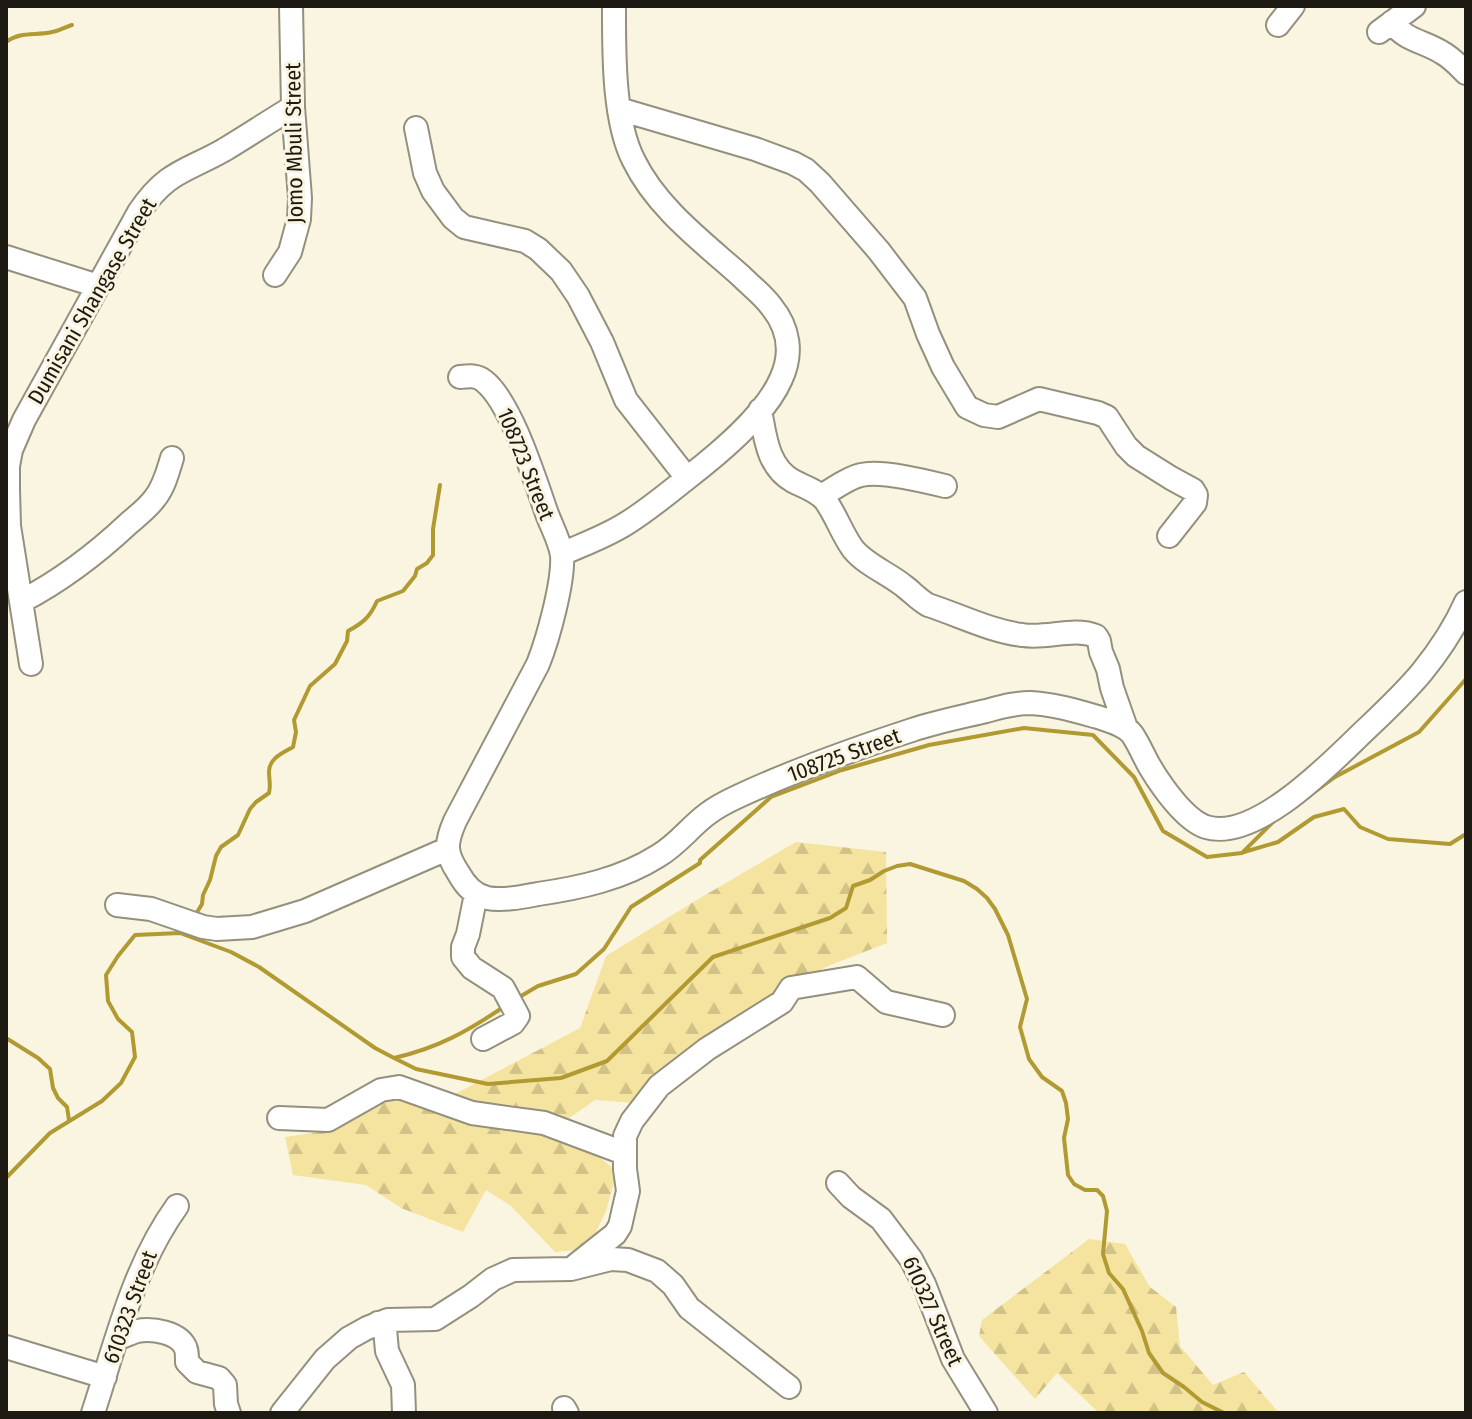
<svg xmlns="http://www.w3.org/2000/svg" width="1472" height="1419" font-family="'Fira Sans Condensed',sans-serif">
<defs>
<pattern id="forest-firs" width="22" height="20" patternUnits="userSpaceOnUse" patternTransform="scale(2)"><rect width="22" height="20" fill="#f5e49f"/><path d="M5 1l3.5 6h-7zM16 11l3.5 6h-7z" fill="#d1c388"/></pattern>
</defs>
<rect width="100%" height="100%" fill="#faf5e1"/>
<path fill="url(#forest-firs)" d="M796,842L886,852L887,943L828,966L779,991L635,1103L595,1100L565,1121L589,1148L617,1172L606,1211L588,1249L555,1252L511,1206L486,1190L463,1232L401,1208L366,1185L293,1175L285,1137L327,1131L395,1089L438,1103L580,1028L606,956L695,901Z
M1089,1239L1125,1244L1150,1287L1176,1307L1180,1346L1213,1385L1244,1372L1279,1413H1099L1057,1373L1035,1399L979,1336L982,1320Z"/>
<g fill="none" stroke-linecap="round" stroke-linejoin="round">
<path stroke="#b29a32" stroke-width="4" d="M6,42C21,31 35,36 52,32C59,31 65,27 72,25
M1290,810L1335,777L1419,732L1466,679
M1244,852L1278,842L1314,817L1344,809L1360,827L1388,839L1450,844L1466,834
M196,914L202,904L203,895L210,880L216,856L221,847L238,835L250,809L256,802L269,793C271,784 269,780 269,772C269,758 283,753 293,747L296,732L294,720L310,686L335,664L347,641L348,631C363,623 370,617 377,601L403,591L415,576L417,569L427,563L433,555V529L440,485
M516,999L538,986L576,974L604,949L631,907L700,863V860L771,797L842,770L929,745L1024,728L1093,735L1134,777L1163,831L1207,857L1242,853L1276,819
M6,1038L38,1058L50,1069L53,1088L58,1098L67,1107L69,1120
M394,1058L416,1069L488,1084L561,1078L607,1061L713,957L830,918L846,908L853,886L870,880L884,871L897,866L910,864L964,881L977,889L987,898L995,909L1008,935L1027,999L1020,1027L1029,1059L1042,1077L1062,1091L1066,1103L1068,1119L1064,1138L1068,1175L1074,1184L1085,1190H1097L1103,1196L1107,1211L1103,1254L1109,1273L1123,1289L1142,1331L1149,1353L1163,1373L1184,1387L1202,1402L1224,1413
M6,1178L50,1133L102,1101L121,1083L135,1057L132,1032L118,1019L108,1001L106,975L118,956L135,935L180,933L231,952L259,967L375,1048L394,1058C438,1048 468,1031 505,1006"/>
<g stroke="#94907d" stroke-width="26">
<path id="minor" d="M1392,22C1404,40 1423,41 1441,52C1451,57 1458,65 1466,73
M1278,25L1293,6
M1379,32L1414,6
M619,109L755,149L793,163L806,170L820,183L879,251L915,298L928,334L943,367L967,407L984,415L998,417L1039,399L1098,413L1107,417L1126,446L1136,456L1171,478L1193,490L1196,495L1195,503L1169,536
M416,128L425,173L433,191L453,218L464,227L525,241L538,249L561,271L578,296L602,342L626,400L687,478
M6,257L98,286
M275,275L290,252L299,219L300,198L293,107L291,6
M460,377C469,376 477,375 484,381C511,402 535,480 547,514C552,527 560,542 562,555C564,581 548,639 538,664L455,821C445,844 445,853 459,874C465,885 474,895 487,898C503,901 522,897 538,894C579,888 622,879 658,856C677,845 689,828 706,815C716,807 728,801 739,796C795,770 854,749 912,730C936,722 961,717 986,711C1001,707 1014,703 1030,703C1053,704 1076,711 1098,717C1109,721 1124,724 1132,734C1139,744 1144,757 1150,767C1162,787 1185,820 1206,827C1254,842 1328,766 1359,736C1381,715 1403,695 1422,672C1439,651 1455,627 1466,602
M760,410C765,435 767,467 793,481C804,487 816,490 825,500C836,515 842,534 853,549C866,565 888,573 904,586C912,592 919,600 928,605C959,615 990,631 1022,635C1048,639 1073,627 1096,636L1099,641L1101,652L1108,669L1112,688L1126,728
M821,496C834,489 847,478 861,475C881,470 925,481 945,486
M562,554C584,544 607,536 627,523C648,510 667,494 686,479C717,455 765,416 781,379C793,353 789,328 771,306C763,295 751,286 741,276C703,242 657,208 634,161C613,121 614,51 614,6
M22,601C62,580 96,554 128,524C137,516 148,508 155,498C164,487 168,471 172,458
M31,664L9,526L8,489V466L11,450L24,420L139,212C167,171 185,172 224,150C247,136 270,121 293,107
M476,894L468,934L463,947V957L472,968L503,988L518,1016L513,1023L483,1039
M117,905L151,909L203,927L217,929L252,927L305,911L447,849
M279,1118L328,1120L381,1090L399,1087L472,1113L544,1123L624,1153
M838,1183L851,1197L881,1219L911,1259L924,1284L953,1359L986,1413
M576,1265L615,1234L620,1226L628,1191L625,1169V1136L632,1121L659,1086L707,1049L782,1002L791,988L857,977L886,1002L943,1015
M378,1323L385,1329L387,1351L403,1385L404,1413
M118,1338C124,1336 131,1333 137,1331C152,1328 180,1332 186,1349C187,1350 187,1360 187,1362L197,1372L219,1378L225,1385L226,1404L229,1413
M6,1347L105,1377
M564,1408L567,1413
M93,1413C116,1343 133,1267 177,1206
M282,1413L325,1359L349,1338L367,1328L388,1320L435,1319L471,1296L493,1279L513,1270L571,1269L611,1259L628,1260L657,1271L673,1285L689,1308L789,1387"/>
</g>
<use href="#minor" stroke="#fff" stroke-width="22"/>
</g>
<g text-anchor="middle" dominant-baseline="central" stroke-width="6" stroke-linejoin="round" paint-order="stroke">
<g font-size="22" fill="#1c1a13" stroke="#faf5e1">
<text transform="translate(294 143) rotate(-91)">Jomo Mbuli Street</text>
<text transform="translate(92 301) rotate(-60)">Dumisani Shangase Street</text>
<text transform="translate(526 464) rotate(68)">108723 Street</text>
<text transform="translate(844 755) rotate(-20)">108725 Street</text>
<text transform="translate(130 1307) rotate(-70)">610323 Street</text>
<text transform="translate(933 1311) rotate(66)">610327 Street</text>
</g>
</g>
<rect width="1472" height="1419" fill="none" stroke="#1c1a13" stroke-width="16"/>
</svg>
